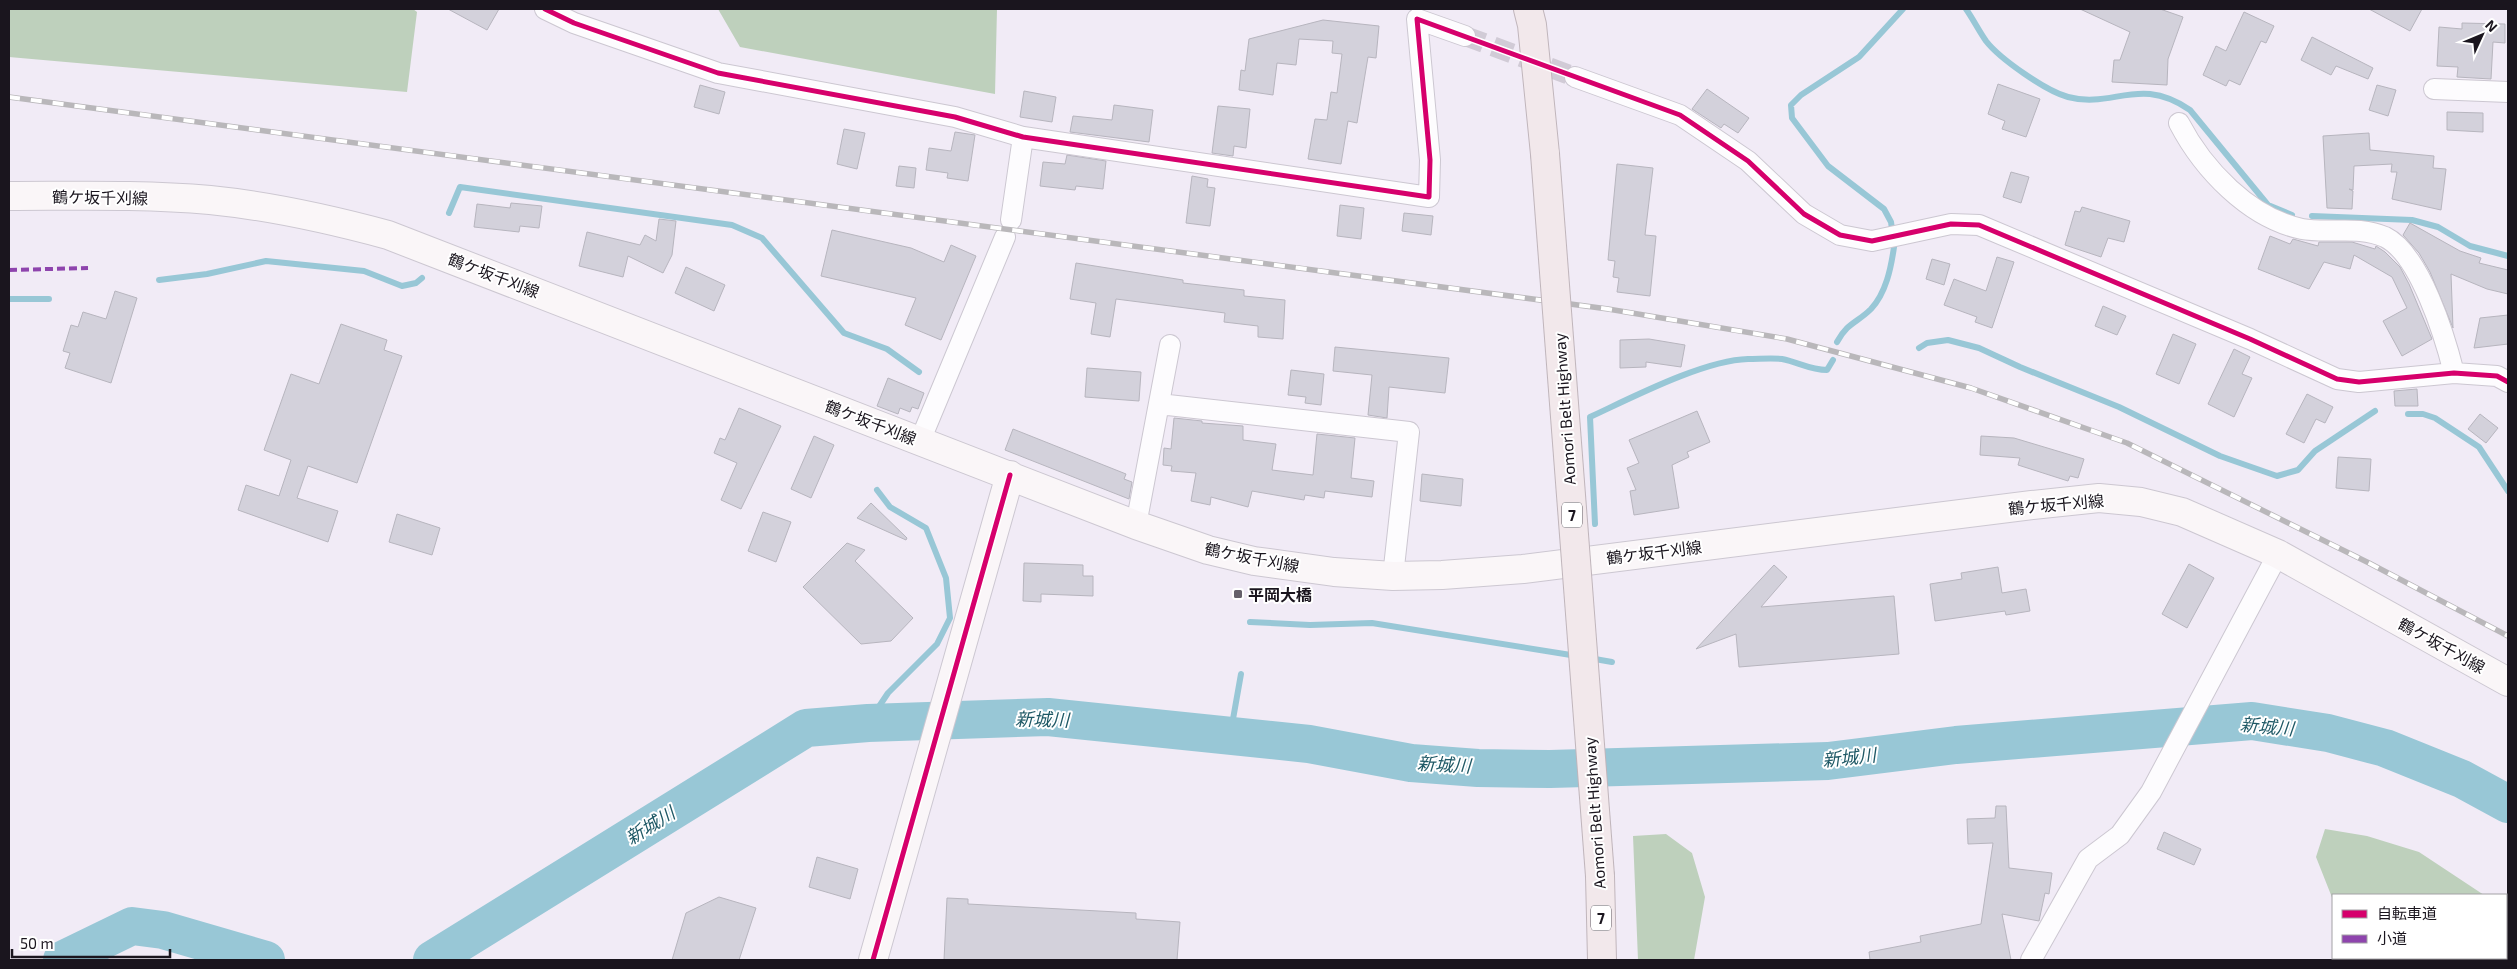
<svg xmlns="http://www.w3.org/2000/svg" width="2517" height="969" font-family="'Exo 2','Noto Sans JP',sans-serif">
<rect width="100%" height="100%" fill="#f1ebf6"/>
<path fill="#bed0bc" d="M9,9H413L417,12L407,92L9,57Z
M718,9H997L995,94L740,47Z
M2325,829L2367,836L2419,852L2484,895H2333V900L2316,857Z
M1666,834L1692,853L1705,897L1694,960H1638L1633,836Z
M2506,910L2508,911V960H2346V958H2506Z"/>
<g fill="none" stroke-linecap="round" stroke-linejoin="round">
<path stroke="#98c7d6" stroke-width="6" d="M1966,9C1973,19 1979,31 1986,41C2000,59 2046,91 2068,97C2114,109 2139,75 2190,110L2268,205L2292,215
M449,213L460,187L732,225L762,238L844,333L887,349L919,372
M2312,216L2412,220L2438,227L2470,246L2508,256
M1892,229L1891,222L1884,209L1828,166L1792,118L1791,105L1801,95L1859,57L1903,9
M159,280L207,274L266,261L364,271L402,286L416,283L422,278
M9,299H49
M1837,342C1848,322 1857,323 1871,309C1886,293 1891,268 1894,247
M1919,348L1927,343L1948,340L1979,348L2020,367L2119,407L2220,456L2277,476L2298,470L2315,451L2375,411
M2408,414H2423L2435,418L2479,447L2508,491
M1595,524L1590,417C1631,398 1704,360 1748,359C1759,359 1772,358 1782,359C1798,362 1810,370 1827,370L1833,360
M1250,622L1310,625L1372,623L1577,656
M1589,658L1612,662
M868,723L888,693L937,644L950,618L946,578L926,528L890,507L877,490
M1230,736L1241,674"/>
<path stroke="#98c7d6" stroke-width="38" d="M62,960L132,926L163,930L266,960
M432,960L806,728L868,723L1048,717L1309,744L1411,763L1478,768L1550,769L1828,761L1956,745L2252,721L2328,733L2385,748L2462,779L2508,804"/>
</g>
<path fill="#d3d1db" stroke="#b7b5be" d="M448,9H499L487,30Z
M2080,9H2160L2183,17L2168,59L2167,85L2112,82L2114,60H2120L2130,32Z
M2369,9H2422L2410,31Z
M2244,12L2274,26L2266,43L2261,41L2240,85L2229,80L2226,86L2203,75L2216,46L2226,51Z
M1323,20L1379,26L1376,58L1368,57L1357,123L1348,121L1341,164L1308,159L1315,119L1327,120L1331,92L1337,93L1342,54L1332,53L1333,41L1299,39L1296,65L1277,63L1273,95L1239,90L1241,70L1245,71L1249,39Z
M2462,23L2505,24V43L2493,42L2491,79L2457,77L2458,67L2437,66L2439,27L2462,29Z
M2312,37L2373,68L2368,79L2336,66L2331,75L2301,60Z
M1998,84L2040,99L2026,137L2002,129L2005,121L1988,114Z
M700,85L725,92L719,114L694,107Z
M2377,85L2396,90L2388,116L2369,110Z
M1707,89L1749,118L1738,133L1724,124L1721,128L1692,109Z
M1024,91L1056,97L1052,122L1020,117Z
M1114,105L1153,110L1149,142L1070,132L1073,116L1112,120Z
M1218,106L1250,109L1246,148L1234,146L1233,156L1212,153Z
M2447,112L2483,113V132L2447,130Z
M844,129L865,133L857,169L837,164Z
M955,132L975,135L968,181L947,178L948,173L926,170L929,148L951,151Z
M2369,133L2370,150L2434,156L2433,168L2446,169L2441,210L2392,199L2397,172H2391L2392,164L2354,166L2353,190L2349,189L2353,191L2352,209L2327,208L2323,136Z
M1067,155L1106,161L1103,189L1076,186L1075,190L1040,186L1043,162L1065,164Z
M1617,164L1653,168L1645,235L1656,236L1650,296L1617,292L1619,278L1613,277L1615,261L1608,260Z
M899,166L916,168L914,188L896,186Z
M2011,172L2029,177L2021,203L2003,197Z
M1192,176L1208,179L1207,187L1215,188L1210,226L1186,223Z
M511,203L542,206L539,228L520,226L519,232L474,227L477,204L510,208Z
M1340,205L1364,208L1361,239L1337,236Z
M2082,207L2130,221L2124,242L2108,238L2101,257L2065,245L2075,211L2080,212Z
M1404,213L1433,216L1431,235L1402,231Z
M659,219L676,221L672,255L663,273L628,256L623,277L579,266L587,232L640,245L645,235L656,241Z
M2410,223L2460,251L2481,258L2479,263L2508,270V294L2487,289L2451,274L2453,328L2430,272L2419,253L2403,235Z
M832,230L911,248L944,262L951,245L976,256L941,340L905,325L916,298L821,276Z
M2270,236L2290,244L2293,239L2318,246L2319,242H2352L2375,249L2376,246L2385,252L2400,267L2409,284L2432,339L2402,356L2383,321L2407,308L2392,277L2354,255L2350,269L2324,262L2309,289L2258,269Z
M1997,257L2014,262L1992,328L1975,322L1977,317L1944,305L1954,279L1986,291Z
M1932,259L1950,264L1944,285L1926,279Z
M1076,263L1183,280V283L1244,290V296L1285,300L1283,339L1258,337V326L1224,322L1225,313L1116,299L1110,337L1091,334L1096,303L1070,299Z
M686,267L725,285L714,311L675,293Z
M115,291L137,298L111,383L65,368L70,353L63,351L71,325L78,327L83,312L106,319Z
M2103,306L2126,316L2117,335L2095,326Z
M2508,315V344L2474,348L2480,318Z
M341,324L387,340L384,350L402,356L357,483L308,466L297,498L338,511L328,542L238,510L246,485L279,496L291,460L264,450L291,374L319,384Z
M2173,334L2196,344L2179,384L2156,374Z
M1649,339L1685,345L1681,367L1646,362V367L1620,368V340Z
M1335,347L1449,358L1445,393L1389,387L1387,418L1368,415L1372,375L1333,371Z
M2234,349L2250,357L2242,374L2252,378L2234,417L2208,404Z
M1087,368L1141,372L1139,401L1085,397Z
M1291,370L1324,374L1321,405L1305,403L1306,397L1288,395Z
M888,378L924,393L918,409L912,407L910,412L900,408L898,414L877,406Z
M2417,389L2418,406H2395L2394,391Z
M2307,394L2333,407L2325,423L2316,419L2304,443L2286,434Z
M739,408L781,426L741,509L721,500L737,463L714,453L720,438L725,440Z
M1697,411L1710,442L1687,452L1689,457L1672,465L1679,508L1634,515L1630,491L1636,490L1627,468L1639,463L1629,440Z
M2480,414L2498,428L2486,443L2468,429Z
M1174,418L1202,421V423L1243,426V440L1276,444L1272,470L1313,475L1317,434L1355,438L1351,478L1374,481L1372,497L1325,491L1324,498L1305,495L1304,500L1252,491L1248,507L1211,497L1210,505L1191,501L1196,473L1171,471L1172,466L1163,465L1164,448L1171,449Z
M1013,429L1126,474L1124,479L1132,482L1129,499L1005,450Z
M814,436L834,445L811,498L791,489Z
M1981,436L2014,438L2084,459L2078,478L2070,476L2068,481L2018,465L2020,458L1980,455Z
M2338,457L2371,459L2369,491L2336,488Z
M1422,474L1463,479L1461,506L1420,501Z
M871,503L907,538L906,540L857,518Z
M763,512L791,522L776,562L748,551Z
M397,514L440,528L432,555L389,542Z
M847,543L865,550L855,561L913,618L891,641L861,644L803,587Z
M1024,563L1083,565V576H1093V596L1041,594V602L1023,601Z
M2189,564L2214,578L2187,628L2162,614Z
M1774,565L1787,577L1761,607L1894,596L1899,654L1739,667L1736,634L1696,649Z
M1998,567L2002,593L2026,589L2030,611L2006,615L2005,611L1935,621L1930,584L1962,579L1961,573Z
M1996,806H2006L2009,868L2052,873L2049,894L2045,893L2039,921L2002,914L2011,960H1870L1869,952L1921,942L1920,936L1981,924L1993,843L1968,844L1967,819L1995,818Z
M2164,832L2201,849L2194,865L2157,849Z
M817,857L858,869L850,899L809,887Z
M719,897L756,908L739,960H672L686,913Z
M947,898L968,899V904L1136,913V919L1180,922L1177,960H944Z"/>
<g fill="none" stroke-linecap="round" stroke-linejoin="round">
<path stroke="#d1cbd6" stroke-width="20" stroke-dasharray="20 10" stroke-linecap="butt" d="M1465,36L1575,77"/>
<g stroke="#ccc7d1" stroke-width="22">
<path id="street" d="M545,9L574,23L718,73L955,117L1023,137L1429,197L1430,160L1417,19L1465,36
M1575,77L1680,115L1748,161L1804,214L1840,235L1872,241L1951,224L1979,225L2250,339L2337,379L2359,382L2454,373L2497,376L2508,382
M2434,89L2508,92
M2179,123C2203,169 2249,218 2302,229C2329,234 2358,225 2385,237C2420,254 2445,337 2454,373
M1011,220L1023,137
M1159,404L1409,432L1393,576
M920,441L1005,237
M1136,525L1170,345
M2031,960L2088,859L2120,835L2151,792L2278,554"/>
</g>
<g stroke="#ccc7d1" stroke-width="30">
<path id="secondary" d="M9,196C75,196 143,194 210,200C270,206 329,219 388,235L1136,525L1208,550L1254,561L1334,572L1393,576L1442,575L1523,569L2032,505L2099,498L2141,502L2182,512L2278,554L2508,682
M873,960L1010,475"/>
</g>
<g stroke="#c0b5bb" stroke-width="30">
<path id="highway" d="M1528,9L1532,25L1545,154
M1600,876L1602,960"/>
</g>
<use href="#street" stroke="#fdfcfe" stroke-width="20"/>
<use href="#secondary" stroke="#faf6f8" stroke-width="28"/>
<use href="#highway" stroke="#f2e8eb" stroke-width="28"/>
<g stroke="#b9b7ba" stroke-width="5.5">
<path id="rail" d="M9,97L1608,309L1787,339L1971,388L2127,443L2369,563L2508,636"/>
</g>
<use href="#rail" stroke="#fff" stroke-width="4" stroke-dasharray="11" stroke-linecap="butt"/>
<g stroke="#c0b5bb" stroke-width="30" stroke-linecap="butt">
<path id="highway-bridge" d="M1545,154L1600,876"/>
</g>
<use href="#highway-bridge" stroke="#f2e8eb" stroke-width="28"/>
<path stroke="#8e44ad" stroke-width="4" stroke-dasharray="8 4" stroke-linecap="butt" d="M9,270L88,268"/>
<g stroke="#fff" stroke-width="8">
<path id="cycleway" d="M545,9L574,23L718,73L955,117L1023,137L1429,197L1430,160L1417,19L1680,115L1748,161L1804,214L1840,235L1872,241L1951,224L1979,225L2250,339L2337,379L2359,382L2454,373L2497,376L2508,382
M873,960L1010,475"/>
</g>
<use href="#cycleway" stroke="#d6006c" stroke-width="5"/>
</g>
<rect fill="#65606a" stroke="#fff" stroke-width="2" x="1233" y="589" width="10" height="10" rx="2.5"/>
<g text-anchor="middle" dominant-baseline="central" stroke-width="4" stroke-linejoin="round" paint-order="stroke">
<g fill="#fff" stroke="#5f5b62" stroke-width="1">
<rect x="1562" y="502.5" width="20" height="25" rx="4"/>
<rect x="1591" y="905.5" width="20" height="25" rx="4"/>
</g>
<g font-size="15" font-weight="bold" fill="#1a151e">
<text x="1572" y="515">7</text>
<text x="1601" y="918">7</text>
</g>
<g font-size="16" fill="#1a151e" stroke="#fff">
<text transform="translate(100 197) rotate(1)">鶴ケ坂千刈線</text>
<text transform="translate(494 275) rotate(21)">鶴ケ坂千刈線</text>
<text transform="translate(1564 409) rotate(-94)">Aomori Belt Highway</text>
<text transform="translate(871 422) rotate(21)">鶴ケ坂千刈線</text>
<text transform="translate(2056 504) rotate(-5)">鶴ケ坂千刈線</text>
<text transform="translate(1654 552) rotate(-7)">鶴ケ坂千刈線</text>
<text transform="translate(1252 557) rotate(11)">鶴ケ坂千刈線</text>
<text transform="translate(2442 645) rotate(29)">鶴ケ坂千刈線</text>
<text transform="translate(1594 813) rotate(-94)">Aomori Belt Highway</text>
</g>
<g font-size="16" font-weight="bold" fill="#1a151e" stroke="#fff" text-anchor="start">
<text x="1248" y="594">平岡大橋</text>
</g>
<g font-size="18" font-style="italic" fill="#1e5865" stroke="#fff">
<text transform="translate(1042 719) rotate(1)">新城川</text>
<text transform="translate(2267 726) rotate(5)">新城川</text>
<text transform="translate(1849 757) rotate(-6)">新城川</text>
<text transform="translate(1444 764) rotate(3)">新城川</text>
<text transform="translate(650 825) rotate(-32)">新城川</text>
</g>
</g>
<rect width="2517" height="969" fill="none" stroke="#1a151e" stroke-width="20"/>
<rect x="2332" y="894" width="175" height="65" fill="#ffffff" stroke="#a3a1a5"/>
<rect x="2342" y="910" width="25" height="8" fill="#d6006c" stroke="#a3a1a5"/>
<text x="2377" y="919" font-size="15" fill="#1a151e">自転車道</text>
<rect x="2342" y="935" width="25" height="8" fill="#8e44ad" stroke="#a3a1a5"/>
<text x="2377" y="944" font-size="15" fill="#1a151e">小道</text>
<g transform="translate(2482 35) rotate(46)" stroke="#ffffff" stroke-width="4" paint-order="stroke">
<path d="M0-4L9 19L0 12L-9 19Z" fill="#1a151e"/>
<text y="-8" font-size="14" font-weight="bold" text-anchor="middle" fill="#1a151e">N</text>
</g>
<path d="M12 949v8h158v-8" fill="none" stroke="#1a151e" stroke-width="2.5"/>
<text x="20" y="949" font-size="15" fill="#1a151e" stroke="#ffffff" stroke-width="4" paint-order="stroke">50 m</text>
</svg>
